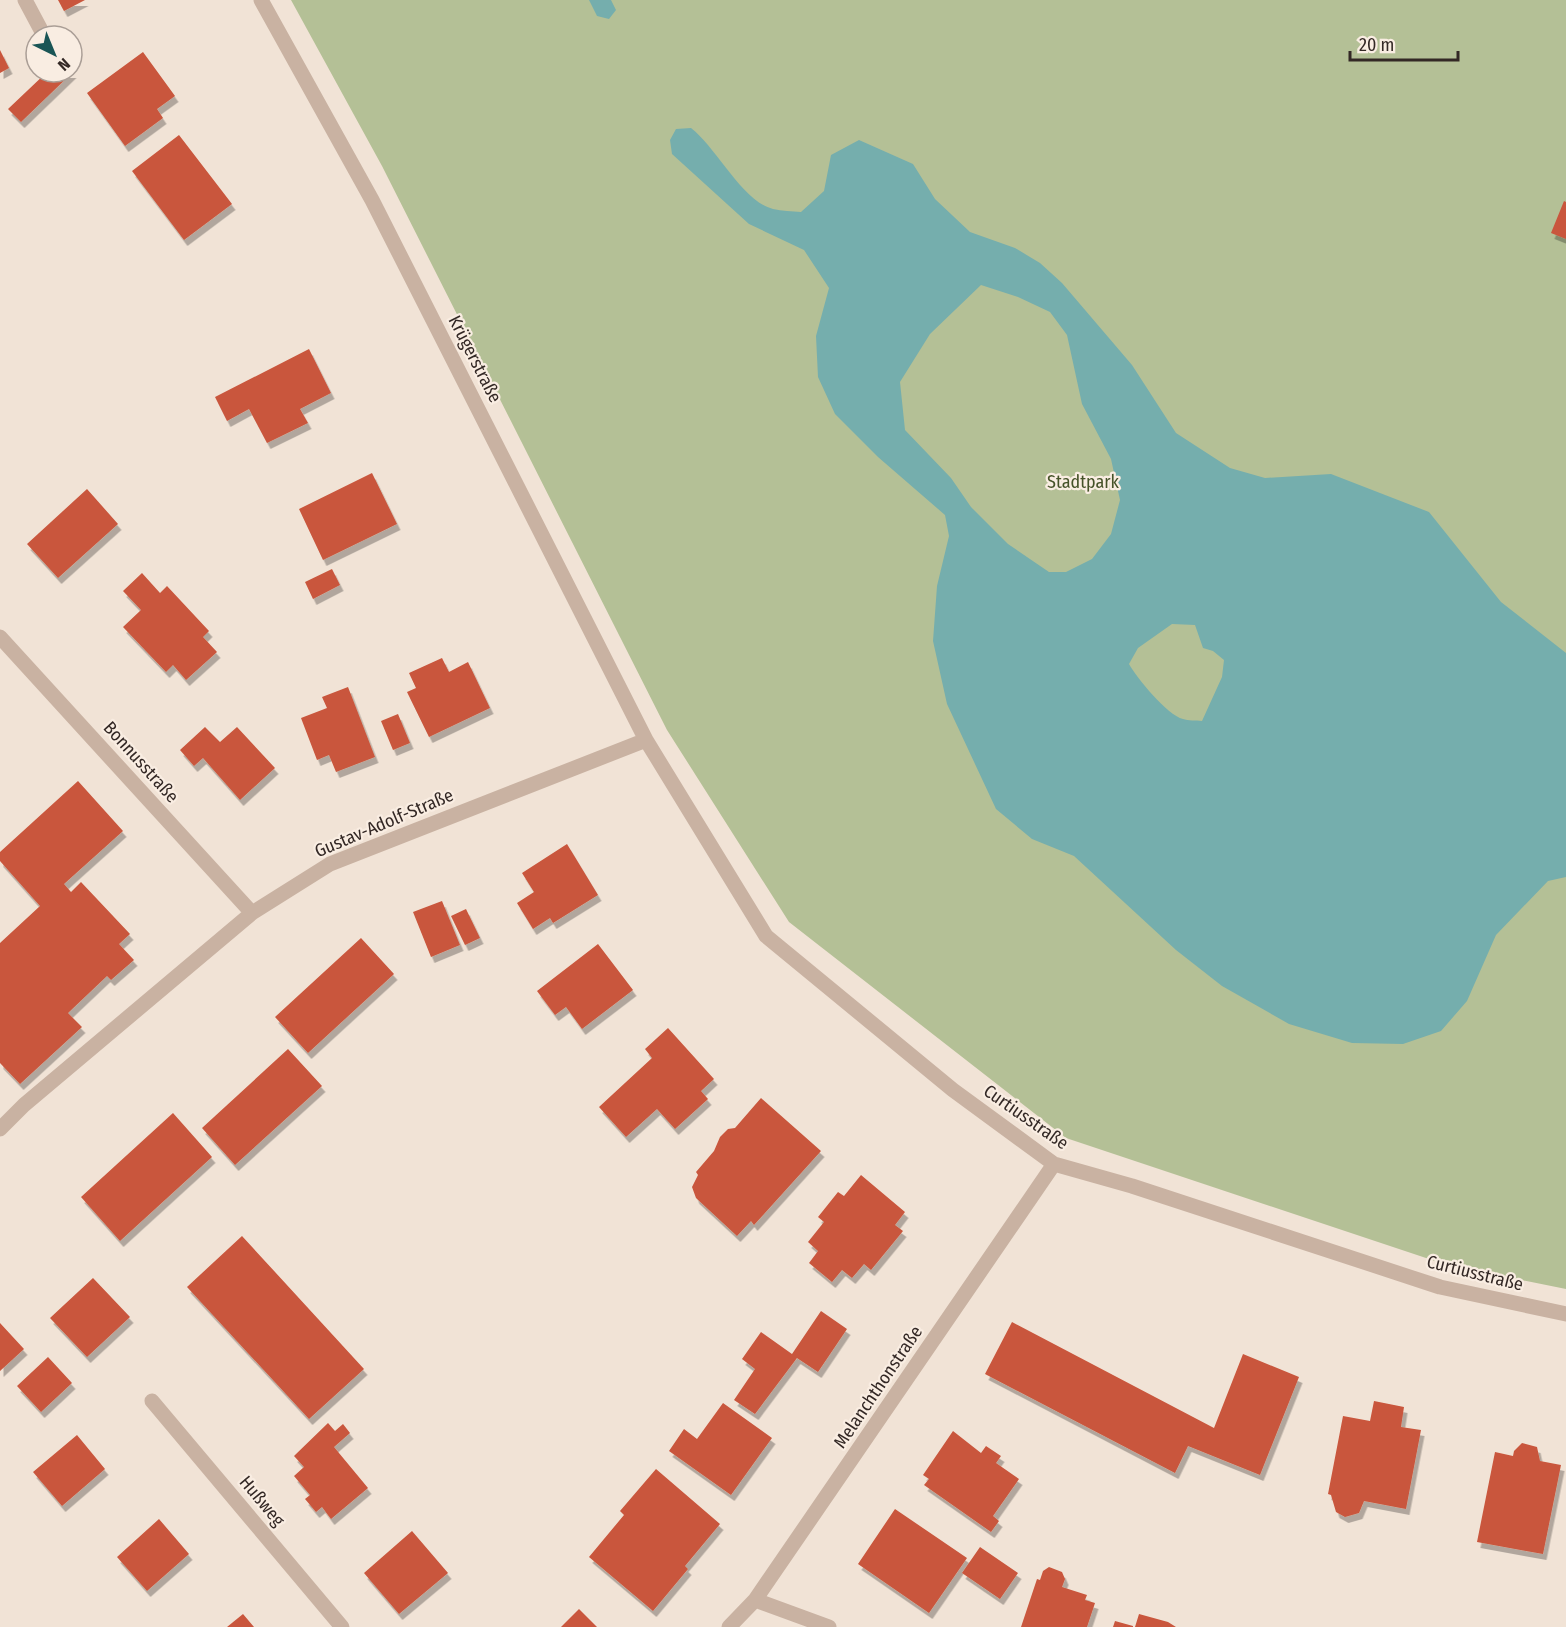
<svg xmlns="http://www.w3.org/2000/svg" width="1566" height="1627" font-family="'Fira Sans Condensed',sans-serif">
<defs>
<filter id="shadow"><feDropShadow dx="3.5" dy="6" stdDeviation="0" flood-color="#0004"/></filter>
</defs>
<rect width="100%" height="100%" fill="#f1e3d6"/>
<path fill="#b4c096" d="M291,0H1566V1289L1447,1265L1066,1138L789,922L667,730L382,166Z"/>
<path fill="#75aead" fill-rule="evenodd" d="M589,0H611L616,10L609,19L597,16Z
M691,128C716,147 743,202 773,209C782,211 792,211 801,212L824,191L831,155L859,140L913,164L935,199L970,232L1015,248L1040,263L1062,283L1132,365L1176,433L1230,468L1265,478L1331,474L1429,512L1501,602L1566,653V877L1548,881L1496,935L1467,1001L1441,1031L1403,1044L1352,1043L1289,1024L1222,986L1176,950L1074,856L1032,839L996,809L947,704L933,641L937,586L949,536L945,515L878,457L835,414L818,377L816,336L829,288L804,250L749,224L672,154L670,140L676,129ZM981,285L1018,297L1050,312L1067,335L1082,404L1111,459L1120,500L1111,534L1092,559L1066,572H1049L1008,544L971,507L951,478L905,430L900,382L930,334ZM1172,624L1195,625L1203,648L1213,651L1224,660L1222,677L1202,721C1196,720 1188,721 1183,719C1167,715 1137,678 1129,664L1138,648Z"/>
<path fill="#c9563c" filter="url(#shadow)" d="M58,0H85L64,11Z
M0,50L9,68L0,73Z
M143,52L175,96L157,109L163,118L125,146L87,93Z
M47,72H73L21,122L8,109Z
M179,135L232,204L184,240L132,171Z
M1564,201L1566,202V239L1551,233Z
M309,349L331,393L300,409L308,423L267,443L249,409L227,421L215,397Z
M372,473L397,524L323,560L299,509Z
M87,489L118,524L58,578L27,544Z
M332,569L340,585L313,599L305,582Z
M142,573L160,593L167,586L209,631L203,637L217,652L186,680L173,665L166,672L123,627L141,610L123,591Z
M442,658L449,672L468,662L490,708L429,737L407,692L416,688L409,673Z
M348,687L375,757L336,772L329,755L317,760L301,718L327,708L322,697Z
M398,714L410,743L393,750L381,721Z
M205,727L220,742L237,727L275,768L240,800L203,758L194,766L180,750Z
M78,781L123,831L64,884L71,892L81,882L130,934L119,944L134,960L111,980L107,976L68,1013L82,1027L20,1084L0,1063V943L40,906L0,861V852Z
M567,844L598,895L553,923L550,918L533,929L517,903L534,892L522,873Z
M442,901L460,945L431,957L413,912Z
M466,909L480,938L465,945L451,916Z
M361,938L394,974L308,1053L275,1017Z
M598,944L633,990L582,1029L566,1007L555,1015L537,991Z
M668,1028L714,1079L701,1091L708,1099L675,1129L657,1109L626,1137L599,1107L652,1058L645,1049Z
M288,1049L322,1086L235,1165L202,1128Z
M761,1098L821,1151L754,1225L751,1221L737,1236L696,1198L692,1187L698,1175L696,1172L714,1151L720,1137L728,1129L735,1128Z
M173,1113L212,1157L120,1241L81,1197Z
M861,1175L905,1212L895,1225L903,1231L871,1270L864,1264L852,1278L842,1270L832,1282L809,1263L818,1251L808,1242L824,1222L818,1217L838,1192L844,1196Z
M242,1236L364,1369L309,1419L187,1287Z
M93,1278L130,1317L87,1357L50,1318Z
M821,1311L847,1329L818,1372L797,1358L755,1414L734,1400L755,1369L742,1359L761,1332L792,1354Z
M1012,1322L1214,1428L1243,1354L1299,1377L1260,1475L1188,1446L1175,1473L985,1374Z
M0,1323L24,1349L0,1371Z
M48,1357L72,1383L41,1412L17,1386Z
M1374,1401L1404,1407L1401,1427L1421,1430L1406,1509L1364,1501L1359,1513L1345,1517L1336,1512L1331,1495L1328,1494L1343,1416L1370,1421Z
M723,1403L772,1438L731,1495L669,1451L684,1429L697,1439Z
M328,1423L335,1431L343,1424L350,1433L334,1447L368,1488L331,1519L322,1507L316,1512L305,1499L310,1495L294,1476L304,1467L294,1456Z
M953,1431L981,1453L986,1446L1001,1456L996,1463L1019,1479L993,1516L999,1521L991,1532L924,1485L929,1479L923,1475Z
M77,1435L105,1469L62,1506L33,1472Z
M1522,1443L1537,1447L1540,1461L1561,1465L1543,1554L1477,1542L1495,1452L1513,1456L1514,1451Z
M656,1469L720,1524L685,1566L688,1569L653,1611L589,1557L624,1515L620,1511Z
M895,1509L967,1558L929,1613L858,1564Z
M159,1519L189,1554L147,1591L117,1557Z
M412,1531L448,1573L399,1614L364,1573Z
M980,1547L1018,1573L1000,1599L962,1573Z
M1049,1567L1062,1572L1065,1579L1062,1587L1087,1595L1085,1600L1095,1603L1087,1627H1021L1037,1579L1040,1580L1043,1571Z
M579,1609L597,1627H561Z
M243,1614L254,1627H227Z
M1139,1614L1168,1622L1176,1627H1135Z
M1115,1621L1133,1626V1627H1113Z"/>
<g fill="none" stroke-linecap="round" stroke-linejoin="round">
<path stroke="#c9b2a2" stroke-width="15" d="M25,0L41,30"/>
<path stroke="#c9b2a2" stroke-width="15" d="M261,0L372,200L646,740L766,936L953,1090L1054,1164L1132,1186L1440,1287L1566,1314
M0,637L252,913
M0,1129L24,1105L252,913L330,864L646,740
M152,1401L342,1627
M755,1600L829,1627
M729,1627L755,1600L1054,1164"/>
</g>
<g text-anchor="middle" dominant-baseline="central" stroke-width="4.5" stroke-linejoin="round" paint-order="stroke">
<g font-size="18" fill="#332825" stroke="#f9ede2">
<text transform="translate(475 359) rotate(63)">Krügerstraße</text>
<text transform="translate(141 762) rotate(48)">Bonnusstraße</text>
<text transform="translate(384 823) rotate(-23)">Gustav-Adolf-Straße</text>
<text transform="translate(1026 1117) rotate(35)">Curtiusstraße</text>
<text transform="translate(1475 1273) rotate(14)">Curtiusstraße</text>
<text transform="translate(878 1387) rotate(-56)">Melanchthonstraße</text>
<text transform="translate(262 1501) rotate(50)">Hußweg</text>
</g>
<g font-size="18" fill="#455228" stroke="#f9ede2">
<text x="1083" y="482">Stadtpark</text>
</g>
</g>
<g transform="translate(54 54) rotate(137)"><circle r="28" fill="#f9ede2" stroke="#aa9e96" stroke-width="1.5"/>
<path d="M0-4.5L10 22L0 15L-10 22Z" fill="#1a5555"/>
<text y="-9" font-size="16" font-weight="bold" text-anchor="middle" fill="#332825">N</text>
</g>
<path d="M1350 51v9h108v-9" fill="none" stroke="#332825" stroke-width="3"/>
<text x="1359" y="51" font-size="18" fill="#332825" stroke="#f9ede2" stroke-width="4.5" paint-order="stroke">20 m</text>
</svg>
